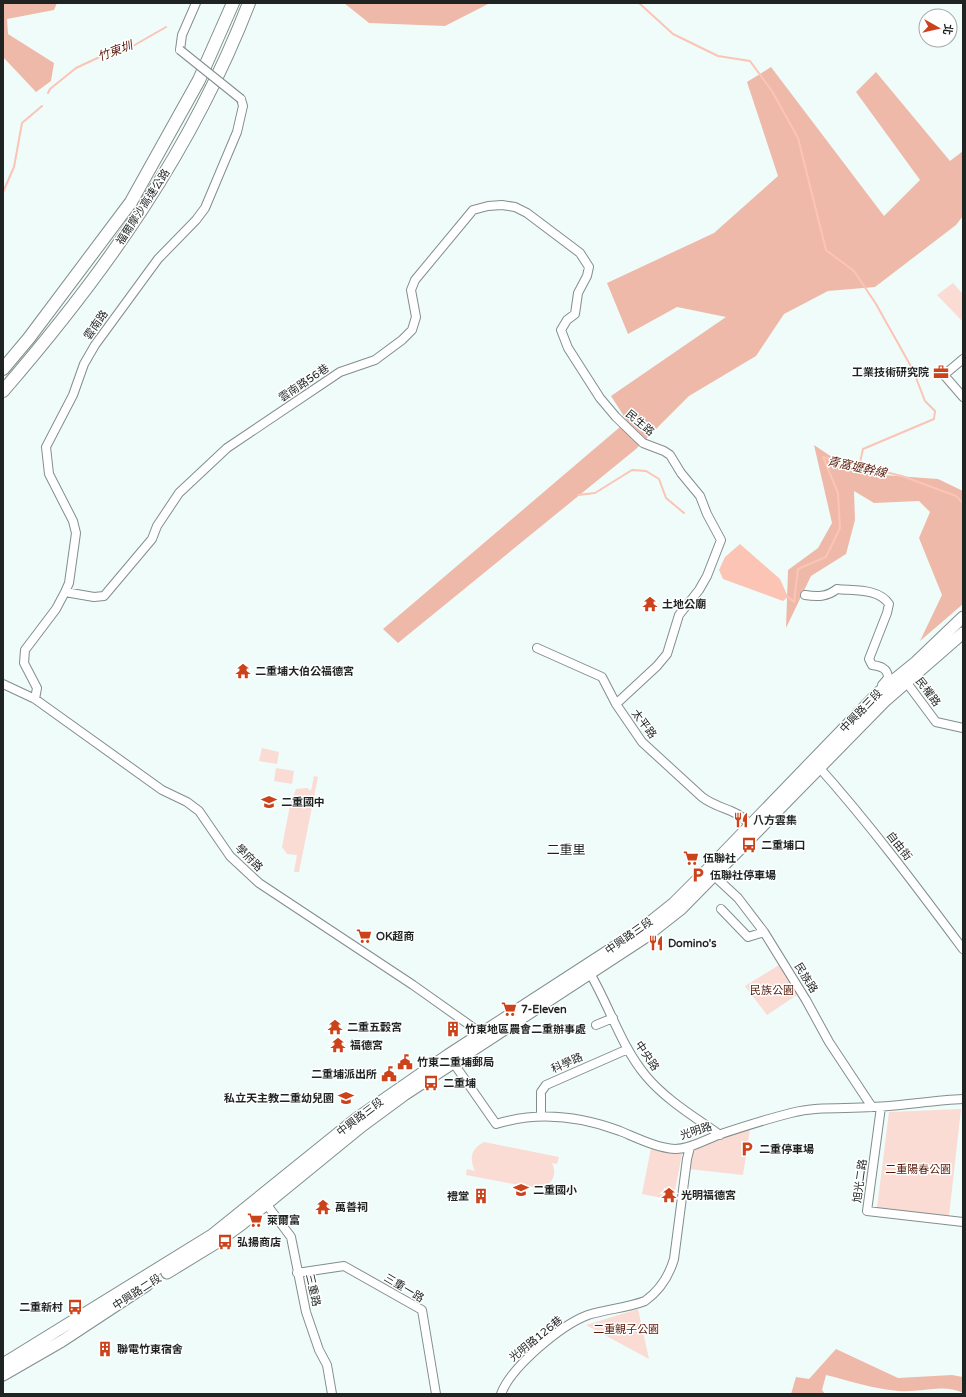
<svg xmlns="http://www.w3.org/2000/svg" width="966" height="1397" font-family="'Varela Round','Noto Sans TC',sans-serif">
<rect width="100%" height="100%" fill="#effcfa"/>
<path fill="#fadcd4" d="M953,283L963,294V322L937,295Z
M262,748L279,752L277,764L259,761Z
M276,768L294,771L292,784L274,781Z
M314,776L318,777L299,872H294L297,855L287,854L282,847L290,805L296,789L307,788L311,791Z
M784,962L803,991L767,1015L745,986Z
M961,1109L949,1216L877,1208L889,1112Z
M750,1129L743,1175L689,1169L693,1150L723,1137Z
M484,1142L559,1157L557,1164L552,1163C558,1175 551,1185 540,1189L466,1175L467,1169L475,1171C469,1158 471,1149 484,1142Z
M651,1148L682,1154L675,1190L664,1188L662,1198L642,1194Z
M638,1309L649,1359L586,1325Z"/>
<path fill="#efb9aa" d="M3,3H57L54,10L7,19L8,34L54,63L51,81L36,92L3,57Z
M344,3H490L445,26L369,23Z
M771,67L884,216L920,180L856,92L876,72L950,161L963,151V216L956,225L875,287L828,291L784,314L756,356L689,396L636,449L398,643L383,629L627,421L611,396L726,317L677,307L628,334L607,283L714,233L778,176L747,82Z
M814,445L856,473L938,479L963,491V604L920,641L942,595L919,538L930,512L919,501L874,503L854,491L855,520L846,554L811,576L786,628L788,570L818,548L832,523Z
M836,1349L898,1378L952,1375L963,1377V1393C943,1383 920,1393 899,1391C874,1389 850,1381 826,1375L822,1390L825,1394H791L796,1377L809,1379Z"/>
<path fill="#fbc4b5" d="M740,544L780,579L788,597L783,601L723,579L719,570L725,557Z"/>
<g fill="none" stroke-linecap="round" stroke-linejoin="round">
<path stroke="#fbc4b5" stroke-width="2" d="M639,3L673,34L718,56L750,61L772,91L798,138L826,250L854,271L876,304L913,370L925,401L935,411L934,419L863,449L859,467
M48,93L50,89L76,68L106,54L126,50L166,27
M3,192L14,167L22,123L42,106
M578,495L595,493L632,470L646,471L659,479L666,498L684,513
M788,597L794,602L798,569L826,557L840,528L838,493L823,457L902,476L956,496L963,503"/>
<g stroke="#828e8d" stroke-width="10">
<path id="minor" d="M180,50L182,35L196,3
M963,359L944,375L963,397
M65,592L94,597L104,596L152,539L157,526L179,493L227,448L340,372L375,360L402,340L412,330L416,317L411,290L415,280L473,210L488,206L502,205L515,207L527,213L580,253L589,267L587,276L578,293L575,314L567,320L561,330L568,348L600,398L616,417L643,443L664,451L670,455L681,473L700,496L707,514L721,540L707,576L699,590L679,615L667,654L657,666L616,704
M805,595C817,597 827,597 837,589C854,591 878,588 889,604L887,613L869,659L872,665C880,666 888,668 888,678L882,685
M537,648L602,677L616,704L642,742L702,797C711,804 721,807 731,811C741,815 748,822 755,829
M904,679L936,722L963,728
M3,684L35,699L162,790L187,802L199,811L230,856L259,883L413,985L485,1036
M35,699L37,688L24,663L25,650L56,609L65,592L69,583L76,533L73,521L49,474L46,447L73,395L84,364L95,345L158,259L196,220L205,208L237,132L243,106L241,99
M817,765C869,823 916,886 963,949
M710,872L738,898L764,932L806,1000L829,1042L872,1107
M721,909L748,937L764,932
M588,970C609,1004 620,1045 646,1076C666,1100 695,1117 720,1135
M596,1025L613,1018
M450,1058L496,1124C538,1111 580,1116 620,1131C637,1138 657,1148 675,1149C690,1149 705,1140 718,1135C742,1127 767,1119 791,1113C818,1106 845,1109 872,1107C903,1106 933,1100 963,1099
M881,1107L867,1211L963,1222
M541,1116V1092L546,1085L628,1049
M264,1201L291,1237L306,1312L319,1350L327,1365L332,1394
M297,1273L344,1266L422,1310L436,1394
M501,1394C511,1367 561,1325 588,1315C607,1309 627,1308 645,1301C659,1291 669,1276 674,1259L687,1159L690,1147"/>
</g>
<g stroke="#828e8d" stroke-width="13">
<path id="major" d="M167,1273L216,1243L242,1224L362,1126L404,1095L644,938L681,909L886,700L963,633
M3,1364L212,1235L357,1118L448,1055L639,931L674,903L707,870L879,692L916,662L963,617
M3,1375L62,1341L147,1285"/>
</g>
<g stroke="#828e8d" stroke-width="14">
<path id="highway" d="M3,369L29,338L131,202L199,80L233,3
M3,391C106,272 192,150 249,3"/>
</g>
<use href="#minor" stroke="#fff" stroke-width="8"/>
<use href="#major" stroke="#fff" stroke-width="11"/>
<use href="#highway" stroke="#fff" stroke-width="12"/>
<g stroke="#828e8d" stroke-width="10" stroke-linecap="butt">
<path id="minor-bridge" d="M180,50L241,99"/>
</g>
<use href="#minor-bridge" stroke="#fff" stroke-width="8"/>
</g>
<defs>
<g id="office-bare" transform="scale(1.2)"><path d="M-6-3h4V-5.5h4V-3h4V5H-6ZM-1-4.5V-3h2v-1.5ZM-6 0V1H6V0Z" fill="#cb421b" stroke="#fff" stroke-width="2.5" paint-order="stroke"/></g>
<g id="temple-bare" transform="scale(1.2)"><path d="M0-6L5-2H3V0L6.5 2.5H4V6H1.5V3h-3V6H-4V2.5H-6.5L-3 0V-2H-5Z" fill="#cb421b" stroke="#fff" stroke-width="2.5" paint-order="stroke"/></g>
<g id="school-bare" transform="scale(1.2)"><path d="M0-5L7-2L0 1L-7-2ZM-4 1L0 2.5L4 1V4Q0 6-4 4Z" fill="#cb421b" stroke="#fff" stroke-width="2.5" paint-order="stroke"/></g>
<g id="restaurant-bare" transform="scale(1.2)"><path d="M-5-6h1v4h1v-4h1v4h1v-4h1v5L-1.5 .5V6h-2V.5L-5-1ZM5-6V6H3V1.5H1.5Q1.5-4 5-6Z" fill="#cb421b" stroke="#fff" stroke-width="2.5" paint-order="stroke"/></g>
<g id="bus-bare" transform="scale(1.2)"><path d="M-5-6H5V4H4V6H2V4H-2V6H-4V4H-5ZM-3.5-4V0h7V-4ZM-3.5 1.2v1.5H-2V1.2ZM2 1.2v1.5H3.5V1.2Z" fill="#cb421b" stroke="#fff" stroke-width="2.5" paint-order="stroke"/></g>
<g id="supermarket-bare" transform="scale(1.2)"><path d="M-6-5.5h2.5l.6 2H6L4.5 2H-2.5L-4.4-4H-6ZM-1.5 3.2a1.3 1.3 0 1 0 .1 0ZM3 3.2a1.3 1.3 0 1 0 .1 0Z" fill="#cb421b" stroke="#fff" stroke-width="2.5" paint-order="stroke"/></g>
<g id="parking-bare" transform="scale(1.2)"><path d="M-3.5-5.5H1a3.5 3.5 0 0 1 0 7H-1V5.5H-3.5ZM-1-3.4V-.6H.8a1.4 1.4 0 0 0 0-2.8Z" fill="#cb421b" stroke="#fff" stroke-width="2.5" paint-order="stroke"/></g>
<g id="building-bare" transform="scale(1.2)"><path d="M-4-6H4V6H1V3H-1V6H-4ZM-2.5-4.3h1.7v1.8h-1.7ZM.8-4.3h1.7v1.8H.8ZM-2.5-1h1.7V.8h-1.7ZM.8-1h1.7V.8H.8Z" fill="#cb421b" stroke="#fff" stroke-width="2.5" paint-order="stroke"/></g>
<g id="civic-bare" transform="scale(1.2)"><path d="M-.6-6.5H3V-4.5H.6V-3L4-1V1h2V6H-6V1h2V-1L-.6-3ZM-1.2 2.5V6h2.4V2.5Z" fill="#cb421b" stroke="#fff" stroke-width="2.5" paint-order="stroke"/></g>
</defs>
<g fill-rule="evenodd">
<use href="#office-bare" x="941" y="372"/>
<use href="#temple-bare" x="650" y="604"/>
<use href="#temple-bare" x="243" y="671"/>
<use href="#school-bare" x="269" y="802"/>
<use href="#restaurant-bare" x="741" y="820"/>
<use href="#bus-bare" x="749" y="845"/>
<use href="#supermarket-bare" x="691" y="858"/>
<use href="#parking-bare" x="698" y="875"/>
<use href="#supermarket-bare" x="364" y="936"/>
<use href="#restaurant-bare" x="656" y="943"/>
<use href="#supermarket-bare" x="509" y="1009"/>
<use href="#temple-bare" x="335" y="1027"/>
<use href="#building-bare" x="453" y="1029"/>
<use href="#temple-bare" x="338" y="1045"/>
<use href="#civic-bare" x="405" y="1062"/>
<use href="#civic-bare" x="389" y="1074"/>
<use href="#bus-bare" x="431" y="1083"/>
<use href="#school-bare" x="346" y="1098"/>
<use href="#parking-bare" x="747" y="1149"/>
<use href="#school-bare" x="521" y="1190"/>
<use href="#temple-bare" x="669" y="1195"/>
<use href="#building-bare" x="481" y="1196"/>
<use href="#temple-bare" x="323" y="1207"/>
<use href="#supermarket-bare" x="255" y="1220"/>
<use href="#bus-bare" x="225" y="1242"/>
<use href="#bus-bare" x="75" y="1307"/>
<use href="#building-bare" x="105" y="1349"/>
</g>
<g text-anchor="middle" dominant-baseline="central" stroke-width="3" stroke-linejoin="round" paint-order="stroke">
<g font-size="11" fill="#1f2423" stroke="#fff">
<text transform="translate(143 207) rotate(-57)">福爾摩沙高速公路</text>
<text transform="translate(96 325) rotate(-55)">雲南路</text>
<text transform="translate(304 383) rotate(-34)">雲南路56巷</text>
<text transform="translate(640 423) rotate(40)">民生路</text>
<text transform="translate(928 692) rotate(53)">民權路</text>
<text transform="translate(861 711) rotate(-46)">中興路三段</text>
<text transform="translate(644 724) rotate(53)">太平路</text>
<text transform="translate(899 846) rotate(52)">自由街</text>
<text transform="translate(249 858) rotate(45)">學府路</text>
<text transform="translate(629 936) rotate(-35)">中興路三段</text>
<text transform="translate(806 978) rotate(58)">民族路</text>
<text transform="translate(647 1056) rotate(56)">中央路</text>
<text transform="translate(567 1063) rotate(-24)">科學路</text>
<text transform="translate(360 1117) rotate(-37)">中興路三段</text>
<text transform="translate(696 1131) rotate(-18)">光明路</text>
<text transform="translate(860 1181) rotate(-82)">旭光二路</text>
<text transform="translate(404 1288) rotate(31)">三重一路</text>
<text transform="translate(313 1290) rotate(77)">三重路</text>
<text transform="translate(137 1292) rotate(-33)">中興路二段</text>
<text transform="translate(536 1339) rotate(-39)">光明路126巷</text>
</g>
<g font-size="11" font-weight="bold" fill="#1f2423" stroke="#fff" text-anchor="start">
<text x="929" y="372" text-anchor="end">工業技術研究院</text>
<text x="662" y="604">土地公廟</text>
<text x="255" y="671">二重埔大伯公福德宮</text>
<text x="281" y="802">二重國中</text>
<text x="753" y="820">八方雲集</text>
<text x="761" y="845">二重埔口</text>
<text x="703" y="858">伍聯社</text>
<text x="710" y="875">伍聯社停車場</text>
<text x="376" y="936">OK超商</text>
<text x="668" y="943">Domino's</text>
<text x="521" y="1009">7-Eleven</text>
<text x="347" y="1027">二重五穀宮</text>
<text x="465" y="1029">竹東地區農會二重辦事處</text>
<text x="350" y="1045">福德宮</text>
<text x="417" y="1062">竹東二重埔郵局</text>
<text x="377" y="1074" text-anchor="end">二重埔派出所</text>
<text x="443" y="1083">二重埔</text>
<text x="334" y="1098" text-anchor="end">私立天主教二重幼兒園</text>
<text x="759" y="1149">二重停車場</text>
<text x="533" y="1190">二重國小</text>
<text x="681" y="1195">光明福德宮</text>
<text x="469" y="1196" text-anchor="end">禮堂</text>
<text x="335" y="1207">萬善祠</text>
<text x="267" y="1220">萊爾富</text>
<text x="237" y="1242">弘揚商店</text>
<text x="63" y="1307" text-anchor="end">二重新村</text>
<text x="117" y="1349">聯電竹東宿舍</text>
</g>
<g font-size="11" fill="#581907" stroke="#fff">
<text x="772" y="990">民族公園</text>
<text x="918" y="1169">二重陽春公園</text>
<text x="626" y="1329">二重親子公園</text>
</g>
<g font-size="12" font-style="italic" fill="#591a08" stroke="#fff">
<text transform="translate(115 51) rotate(-20)">竹東圳</text>
<text transform="translate(857 467) rotate(12)">青窩壢幹線</text>
</g>
<g font-size="13" fill="#1f2423" stroke="#fff">
<text x="566" y="850">二重里</text>
</g>
</g>
<rect width="966" height="1397" fill="none" stroke="#1f2423" stroke-width="8"/>
<g transform="translate(938 28) rotate(98)"><circle r="19" fill="#ffffff" stroke="#a5a7a7"/>
<path d="M0-3L7 15L0 10L-7 15Z" fill="#cb421b"/>
<text y="-6" font-size="11" font-weight="bold" text-anchor="middle" fill="#1f2423">北</text>
</g>
</svg>
